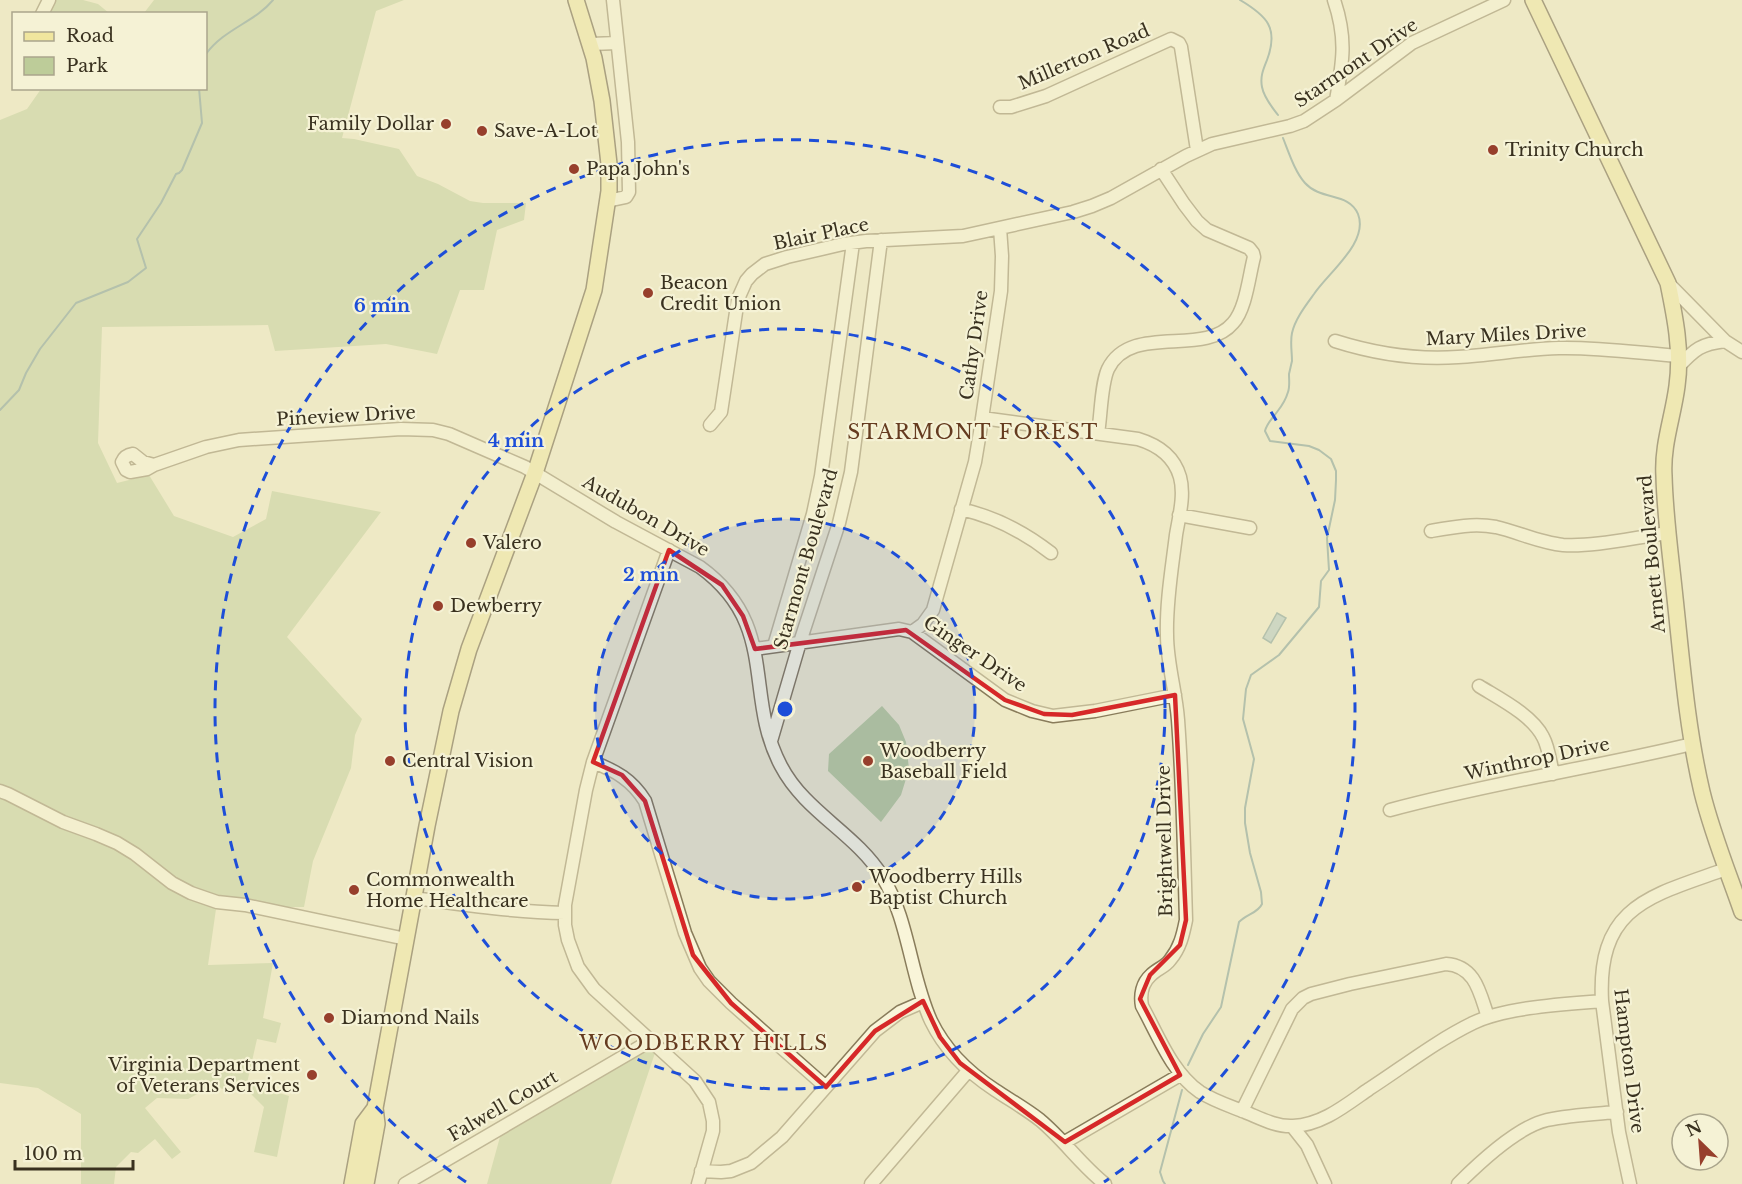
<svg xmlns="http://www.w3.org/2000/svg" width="1742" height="1184" font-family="'Libre Baskerville',serif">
<rect width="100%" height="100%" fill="#eee9c5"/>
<path fill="#bdcc99" d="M49,0H83L98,4L109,13L42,14Z
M154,0H404L376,11L342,138L354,139L399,149L417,176L438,184L470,201L483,203H526L524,220L497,230L484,290H460L437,354L386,344L275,351L268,325L102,327L98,443L117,483L149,475L174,516L233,537L266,519L272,491L381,512L287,637L362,719L355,735L351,768L313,861L304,907H290L277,913L217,902L208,965L273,963L263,1018L281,1023L276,1043L257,1039L247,1083L289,1096L277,1157L254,1152L264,1107L250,1093L211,1087L188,1099L157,1098L145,1108L181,1152L172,1159L155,1139L138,1153L131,1152L116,1167L114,1184H81V1114L38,1088L0,1083V120L27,109L41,89L206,88V14L144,13Z
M882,706L899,725L906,742L909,769L901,795L881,822L828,771L829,754Z
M650,1041L657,1047L611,1184H487L503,1126Z"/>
<path fill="#a7c1be" stroke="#6d908e" stroke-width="1.5" d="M1277,613L1286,618L1271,643L1263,638Z"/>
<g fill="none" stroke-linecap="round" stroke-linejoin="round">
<path stroke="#6d908e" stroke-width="2" d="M1240,0C1267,16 1279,28 1267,60C1263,70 1260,77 1262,87C1264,98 1272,107 1278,115
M206,54C224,29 255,22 273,0
M0,410L19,390L26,373L40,349L76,303L128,282L146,268L137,239L161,203L176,174L179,173L182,170L202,123L199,88
M1188,1065L1203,1034L1221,1007L1239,922C1247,914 1258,913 1262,904L1261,892L1250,853L1245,823V808L1254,759L1243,719L1246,689L1251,675L1279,655L1319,607L1321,581L1329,570L1327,538L1335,500L1336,480V471L1331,459L1319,450L1309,446L1270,441L1265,431C1267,423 1272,419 1277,412C1281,407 1286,399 1288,392C1290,387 1289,380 1289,374C1290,370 1291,365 1292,361C1292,352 1290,342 1292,333C1295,319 1306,305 1314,294C1329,272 1369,242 1358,214C1349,192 1321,201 1305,183C1295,172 1289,153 1283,138
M1165,1184L1163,1181L1160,1172L1182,1090"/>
<g stroke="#897c5b" stroke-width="15">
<path id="minor" d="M1334,0C1347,38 1343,62 1336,100
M42,14L49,0
M591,44L617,43
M1000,107H1011L1046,96L1171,39L1179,43L1181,47L1197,150
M607,201L626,197L629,192L628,142L613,0
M1668,283L1725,341
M1335,341C1376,354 1416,360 1458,357C1492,355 1525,349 1559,348C1599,347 1639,353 1679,356
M1679,366C1695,349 1701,344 1725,341L1742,352
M982,418L1138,439C1158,445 1174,456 1180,477C1185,495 1179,517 1176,535C1172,568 1166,602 1167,635C1167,664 1176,691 1178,720C1183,787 1184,853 1186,920C1183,935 1180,948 1170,960C1165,967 1157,969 1151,975C1142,983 1140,995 1142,1006C1158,1035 1172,1073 1200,1092C1214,1101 1230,1106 1245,1112C1260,1118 1276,1127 1293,1126C1322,1125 1346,1105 1369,1089C1403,1067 1436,1041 1473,1023C1506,1007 1565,1004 1602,1001
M710,425L721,412L738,299L746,281L752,274L765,264L787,257L843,244L866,241L963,236L1073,212L1092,206L1111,198L1186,156L1212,144L1290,126L1304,121L1336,100L1412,43L1504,0
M1098,433C1101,416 1101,384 1108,369C1131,322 1204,358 1233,323C1246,309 1249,276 1254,257L1253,253L1249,248L1207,230L1197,221L1184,204L1161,169
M154,465L147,469L130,472L126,470L122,462C124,457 127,455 133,454L143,462L154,465L206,447L239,440L401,429L433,430L449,434L525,467L616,522L700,567C780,625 743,695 781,766C805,812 855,833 882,876C909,920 910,975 931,1021C945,1050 969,1073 995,1090C1010,1100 1026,1109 1040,1120C1064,1140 1081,1165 1105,1184
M961,509C995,517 1023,531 1051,553
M1179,515L1250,528
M1431,531C1453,527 1474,523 1496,527C1518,532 1540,543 1563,545C1595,547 1636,537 1669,533
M669,550L593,762L586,790L565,905V925L568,940L578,967L594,989L695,1081L709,1102L713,1121V1131L698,1184
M912,632L923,624L933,610L975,462L980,432L1001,291L1002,256L1000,228
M774,646L813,514L821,476L853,243
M755,649L899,629L912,632L1005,700L1032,711L1053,716L1095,711L1175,695
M1479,686C1500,699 1532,715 1543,737C1549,748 1550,762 1553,774
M771,741L800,642L839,523L851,472L881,240
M593,762C616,771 632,780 645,801L685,933L700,968L709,981L731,1003L826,1087
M0,791L8,794L63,822L96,834L117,843L135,854L172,883L191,893L217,902L245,905L406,939
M1390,810C1489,783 1592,768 1692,744
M414,898C465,905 514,912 565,913
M1242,1111L1292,1009L1303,998L1311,994L1350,984L1446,964C1476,966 1480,994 1488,1017
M1292,1126L1307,1145L1325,1184
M1065,1142L1180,1075
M701,1171L721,1172L731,1171L751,1163L782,1137L875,1031L900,1012L923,1002
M405,1184L650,1041
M871,1184L968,1071
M1458,1184C1480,1162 1517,1127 1547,1120C1570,1115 1594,1114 1617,1112
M1630,1184L1619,1132L1602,1001C1597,905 1651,896 1726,869"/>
</g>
<g stroke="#57492f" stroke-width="18">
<path id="major" d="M1533,0L1668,283C1675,317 1682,351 1677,386C1673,417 1662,445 1664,476C1665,517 1671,558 1675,598C1682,663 1687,728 1702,792C1712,833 1728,872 1742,912
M352,1184L363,1124L375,1108
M366,1184L377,1124L375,1108L427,826L451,711L469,649L535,473L594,290L609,191V164L602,101L594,58L576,0"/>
</g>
<use href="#minor" stroke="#f9f5d9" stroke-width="12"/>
<use href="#major" stroke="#f0e69e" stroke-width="15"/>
</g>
<path d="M0 0H1742V1184H0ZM669,550L722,585L743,616L755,649L906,630L1005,700L1044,714L1072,715L1175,695L1186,920L1180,945L1150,975L1140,999L1180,1075L1065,1142L960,1063L940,1037L923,1001L875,1031L826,1087L731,1003L693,955L645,801L622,775L593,762Z" fill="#eee9c5" fill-opacity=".55" fill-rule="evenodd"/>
<path fill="none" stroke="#d62828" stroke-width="4.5" stroke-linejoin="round" d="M669,550L722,585L743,616L755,649L906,630L1005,700L1044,714L1072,715L1175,695L1186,920L1180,945L1150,975L1140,999L1180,1075L1065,1142L960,1063L940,1037L923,1001L875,1031L826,1087L731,1003L693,955L645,801L622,775L593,762Z"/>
<circle cx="785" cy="709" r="190" fill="#1d4ed8" fill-opacity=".12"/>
<g fill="none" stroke="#1d4ed8" stroke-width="3" stroke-dasharray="10 8">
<circle cx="785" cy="709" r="190"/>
<circle cx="785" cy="709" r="380"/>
<path d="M466 1182A570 570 0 1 1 1104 1182"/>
</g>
<g fill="#973f2c" stroke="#f5f2d5" stroke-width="2">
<circle cx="446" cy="124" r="6"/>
<circle cx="482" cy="131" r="6"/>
<circle cx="1493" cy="150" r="6"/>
<circle cx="574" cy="169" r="6"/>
<circle cx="648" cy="293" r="6"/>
<circle cx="471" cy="543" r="6"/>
<circle cx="438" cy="606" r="6"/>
<circle cx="390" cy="761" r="6"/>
<circle cx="868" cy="761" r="6"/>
<circle cx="857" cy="887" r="6"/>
<circle cx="354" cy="890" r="6"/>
<circle cx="329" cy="1018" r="6"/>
<circle cx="312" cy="1075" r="6"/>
</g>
<g text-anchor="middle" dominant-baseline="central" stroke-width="4.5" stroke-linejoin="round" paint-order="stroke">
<g font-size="18" fill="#39311f" stroke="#f5f2d5">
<text transform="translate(1084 57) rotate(-23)">Millerton Road</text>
<text transform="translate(1356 63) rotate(-34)">Starmont Drive</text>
<text transform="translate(821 234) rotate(-12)">Blair Place</text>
<text transform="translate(1506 335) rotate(-3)">Mary Miles Drive</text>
<text transform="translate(974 345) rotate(-82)">Cathy Drive</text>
<text transform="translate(346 416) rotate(-3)">Pineview Drive</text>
<text transform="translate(646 516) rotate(30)">Audubon Drive</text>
<text transform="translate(1652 554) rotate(-95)">Arnett Boulevard</text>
<text transform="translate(806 559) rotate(-74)">Starmont Boulevard</text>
<text transform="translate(975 654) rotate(34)">Ginger Drive</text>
<text transform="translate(1537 759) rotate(-12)">Winthrop Drive</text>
<text transform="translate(1165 841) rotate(-91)">Brightwell Drive</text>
<text transform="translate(1629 1061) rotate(83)">Hampton Drive</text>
<text transform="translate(503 1106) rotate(-30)">Falwell Court</text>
</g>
<g font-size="18" fill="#39311f" stroke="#f5f2d5" text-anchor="start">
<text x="434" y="124" text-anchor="end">Family Dollar</text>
<text x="494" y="131">Save-A-Lot</text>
<text x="1505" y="150">Trinity Church</text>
<text x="586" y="169">Papa John's</text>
<text x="660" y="283">Beacon<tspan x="660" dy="21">Credit Union</tspan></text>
<text x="483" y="543">Valero</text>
<text x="450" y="606">Dewberry</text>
<text x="880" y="751">Woodberry<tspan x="880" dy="21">Baseball Field</tspan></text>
<text x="402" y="761">Central Vision</text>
<text x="869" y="877">Woodberry Hills<tspan x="869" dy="21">Baptist Church</tspan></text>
<text x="366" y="880">Commonwealth<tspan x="366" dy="21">Home Healthcare</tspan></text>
<text x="341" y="1018">Diamond Nails</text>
<text x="300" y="1065" text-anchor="end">Virginia Department<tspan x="300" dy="21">of Veterans Services</tspan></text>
</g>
<g font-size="20" letter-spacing="1.5" fill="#653b1f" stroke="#f5f2d5">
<text x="973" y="432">STARMONT FOREST</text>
<text x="704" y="1043">WOODBERRY HILLS</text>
</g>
</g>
<circle cx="785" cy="709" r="9" fill="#1d4ed8" stroke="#f5f2d5" stroke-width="3"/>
<g font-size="18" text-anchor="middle" font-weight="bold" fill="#1d4ed8" stroke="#f5f2d5" stroke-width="4.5" stroke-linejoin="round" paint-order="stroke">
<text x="382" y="312">6 min</text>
<text x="516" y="447">4 min</text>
<text x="651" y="581">2 min</text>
</g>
<rect x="12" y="12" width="195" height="78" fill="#f5f2d5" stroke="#aaa58c" stroke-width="1.5"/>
<rect x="24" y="32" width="30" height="9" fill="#f0e69e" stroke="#aaa58c" stroke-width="1.5"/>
<text x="66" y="42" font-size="18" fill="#39311f">Road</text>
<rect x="24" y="57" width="30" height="18" fill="#bdcc99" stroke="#aaa58c" stroke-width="1.5"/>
<text x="66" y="72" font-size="18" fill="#39311f">Park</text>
<g transform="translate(1700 1142) rotate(335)"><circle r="28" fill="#f5f2d5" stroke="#aaa58c" stroke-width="1.5"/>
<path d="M0-4.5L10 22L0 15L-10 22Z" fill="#973f2c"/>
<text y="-9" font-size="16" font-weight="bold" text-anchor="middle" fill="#39311f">N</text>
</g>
<path d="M15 1160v9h118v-9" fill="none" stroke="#39311f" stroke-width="3"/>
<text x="24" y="1160" font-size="18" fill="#39311f" stroke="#f5f2d5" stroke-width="4.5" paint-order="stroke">100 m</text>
</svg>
